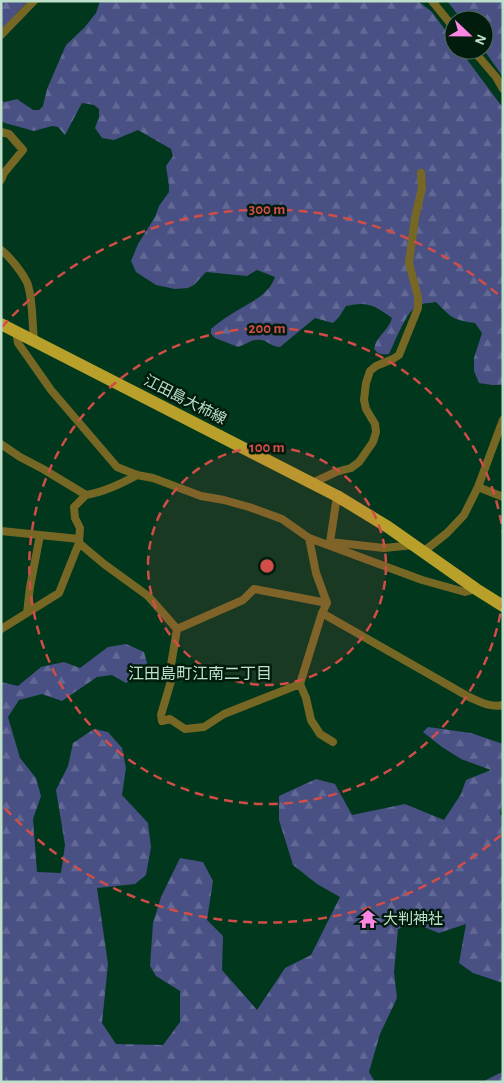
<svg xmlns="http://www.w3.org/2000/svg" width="504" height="1083" font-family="'Alegreya Sans','Noto Sans JP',sans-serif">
<defs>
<pattern id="forest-firs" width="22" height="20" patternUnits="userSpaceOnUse" patternTransform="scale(1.25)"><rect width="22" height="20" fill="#495084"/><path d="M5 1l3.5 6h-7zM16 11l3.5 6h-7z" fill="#616994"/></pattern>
</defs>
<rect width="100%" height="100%" fill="#00371d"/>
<path fill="url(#forest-firs)" d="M1,1H28L1,30Z
M100,1H418L432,12L454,42V50H460L503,108V385H492L479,383L474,371V358L482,333L475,323C454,320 451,318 436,302C431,303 421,303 417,306C406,312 395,342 389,354C382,355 378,354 374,349C376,336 389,330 392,318C374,305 368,301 346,306L339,317L333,323L315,318L280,347C271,347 269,341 261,340C254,338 245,345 238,347L215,338L211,334V329C217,324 223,319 230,315C246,304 268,297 275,277L257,270L247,276L206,272L194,285L188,288L175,289L156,285L136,272L131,261L138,244L155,217L159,206L169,192V186L166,166L173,156L171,149L138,130L114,140L102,138L95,128L99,117V109L94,105L82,103L65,135L58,127L52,126L34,131L5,123L1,121V101L5,102L17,99L33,110H39L43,106L47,89L66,45L84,28L96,13Z
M447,1H503V77L484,50V20H462Z
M126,644L144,652L147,663L135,678L126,683L112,675L97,677L62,701L42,694L19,700L8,717L20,758L36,778L41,796L33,819L37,872L61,873L65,845L56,790L68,766L73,743L94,729L108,732L122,748L126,768L122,795L148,823L151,847L146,875L135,884L97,888L108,964L102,1023L116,1044L163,1045L180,1022V991L156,976L150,966L153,923L161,897L180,858L203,862L213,881L207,920L223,936L222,970L257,1010L285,968L311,955L340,897L317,884L293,865L279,820V796L316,779L335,784L352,815L405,804L444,820L461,794L466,780L491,770L461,759L442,747L423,732L428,727L471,733L503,744V796L500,814L503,817V895L501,898L503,902V983L473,973L459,963L466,924L439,933L414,923L398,929L394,972L397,998L380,1034L369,1072L375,1082H1V682L18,686L41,667L64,662L80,668L108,647Z
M503,1072V1082H482L500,1073Z"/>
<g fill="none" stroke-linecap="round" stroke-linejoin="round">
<path stroke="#766724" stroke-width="8" d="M432,1L454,28
M1,35L34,1
M473,50L496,77L503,89
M1,132L9,134L23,150L4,173L1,180
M1,250C10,257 24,274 28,285C33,302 32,322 34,340
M16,331L18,343L51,390L117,467L137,475L153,478L201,496L224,500L249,507L282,519L309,538L422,580L465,592L476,589
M1,444L20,457L43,469L86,495L74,507L75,518L80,528L79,543L59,593L1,629
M312,483L336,472L351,468L359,462L373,442L376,432L375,424L366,409L364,400L366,383L370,371L376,366L393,359L399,355L418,308V297L409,263L415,218L422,188L421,173
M478,487L503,497
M86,495C104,492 121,484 137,475
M1,531L79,539
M330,542L384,548L414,545
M79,543L104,564L148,596L177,629L171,665V681L161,715L162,721L170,719L185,729L204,727L224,714L300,684L322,613L327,603L316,573L309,538
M328,545L330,542L337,496
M423,552L447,533L464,515L478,487L503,420
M27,613L30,587L40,535
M322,613L469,697C480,702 491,708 503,705
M177,629L243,600L254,589L327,603
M300,684L306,698L311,720L320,734L333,742"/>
<path stroke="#b9a02b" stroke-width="12" d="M1,324L337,496L388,527L476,589L503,606"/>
</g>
<circle cx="267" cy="566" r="119" fill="#d14d48" fill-opacity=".12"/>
<g fill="none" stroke="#d14d48" stroke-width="2.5" stroke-dasharray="9 6">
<circle cx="267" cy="566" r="119"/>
<path d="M503 599A238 238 0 1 1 503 533"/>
<path d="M501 835A357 357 0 0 1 2 805M2 327A357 357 0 0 1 501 297"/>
</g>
<defs>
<g id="temple-bare" transform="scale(1.5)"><path d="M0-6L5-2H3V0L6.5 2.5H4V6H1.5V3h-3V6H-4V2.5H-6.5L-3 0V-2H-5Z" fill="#fd86e2" stroke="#011b0c" stroke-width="2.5" paint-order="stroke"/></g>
</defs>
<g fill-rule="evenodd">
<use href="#temple-bare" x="368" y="919"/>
</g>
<g text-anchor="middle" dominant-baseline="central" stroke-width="5" stroke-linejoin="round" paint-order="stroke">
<g font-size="15" fill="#bee0ca" stroke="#011b0c">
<text transform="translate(185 400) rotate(27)">江田島大柿線</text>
</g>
<g font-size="15" fill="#bee0ca" stroke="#011b0c" text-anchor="start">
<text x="383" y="919">大判神社</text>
</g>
<g font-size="16" fill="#bee0ca" stroke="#011b0c">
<text x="200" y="674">江田島町江南二丁目</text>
</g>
</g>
<circle cx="267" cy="566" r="8" fill="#d14d48" stroke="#011b0c" stroke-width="2.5"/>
<g font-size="15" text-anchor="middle" font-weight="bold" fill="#d14d48" stroke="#011b0c" stroke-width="5" stroke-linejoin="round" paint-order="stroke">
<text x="267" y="214">300 m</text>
<text x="267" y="333">200 m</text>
<text x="267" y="452">100 m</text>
</g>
<rect width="504" height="1083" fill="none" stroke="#bee0ca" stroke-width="5"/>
<g transform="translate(469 35) rotate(112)"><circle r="24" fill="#011b0c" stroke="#4d6a58"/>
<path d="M0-4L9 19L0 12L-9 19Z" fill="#fd86e2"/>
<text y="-8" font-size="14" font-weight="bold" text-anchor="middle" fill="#bee0ca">N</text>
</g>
</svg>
